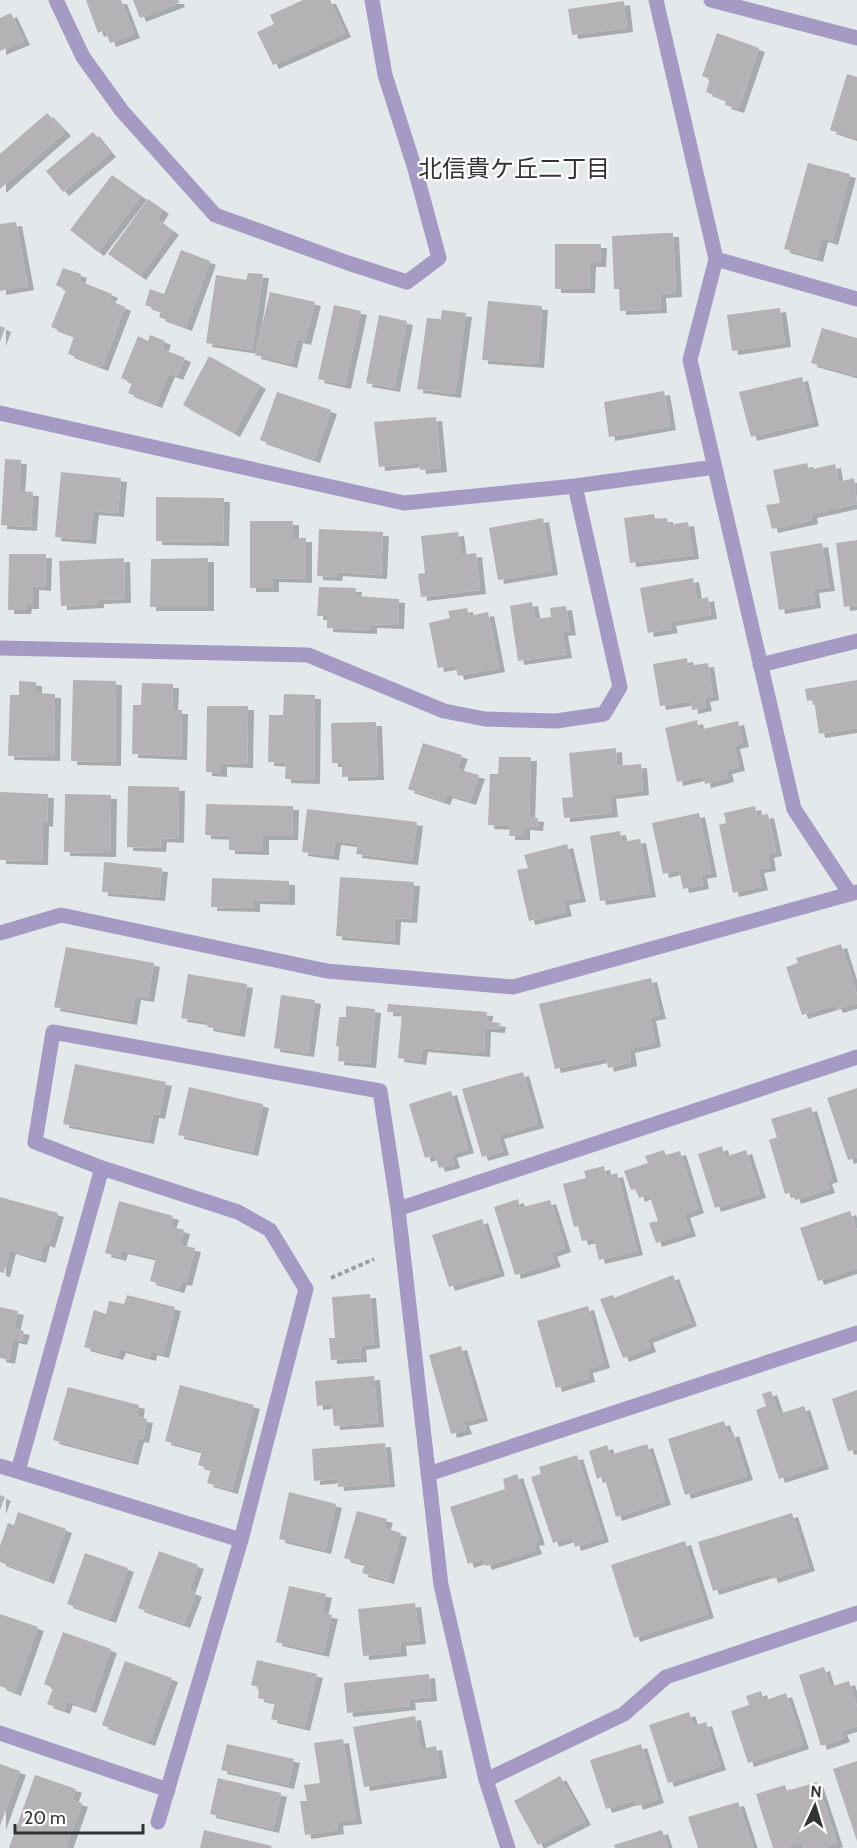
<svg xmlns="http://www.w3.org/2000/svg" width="857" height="1848" font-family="Cabin,'Noto Sans JP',sans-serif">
<defs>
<filter id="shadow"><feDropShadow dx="6" dy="4" stdDeviation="0" flood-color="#0004"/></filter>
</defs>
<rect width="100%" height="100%" fill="#e3e8eb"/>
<path fill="#b5b2b6" filter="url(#shadow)" d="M86,0H121L134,34L110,43L105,30L98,33Z
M133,0H178L179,3L140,18Z
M303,0H330L345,33L273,65L257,32L274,24L270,15Z
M624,1L627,28L572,35L568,9Z
M11,13L24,41L0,51V18Z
M717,33L759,48L738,109L725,105L726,100L706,92L710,79L702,76Z
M847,74L857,77V139L830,130Z
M47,113L65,132L0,189V154Z
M93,132L110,153L63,192L46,171Z
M808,163L850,174L832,241L822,238L817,258L784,249Z
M112,175L141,196L98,252L70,230Z
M148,199L163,210L157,219L173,231L140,276L108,254Z
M16,222L28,286L0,291V224Z
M666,233H673L676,293L660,294L661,309L620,311L619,289H614L612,236Z
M555,244H601L600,263H590L589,289H555Z
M181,250L210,261L186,327L159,317L161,311L145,305L150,289L164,294Z
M63,268L81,274L79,281L112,294L109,300L125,307L102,367L68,354L74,336L51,327L66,290L56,285Z
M248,273L263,274L252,350L206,343L216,275L246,280Z
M270,292L315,302L305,341L297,339L291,364L255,355Z
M488,301L542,306L538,364L482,360Z
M334,305L361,311L345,385L318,379Z
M780,308L785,343L732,351L727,315Z
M442,310L466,313L455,394L417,389L427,318L441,319Z
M379,315L407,321L394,388L366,383Z
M0,326L5,328L0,342Z
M822,328L857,338V376L811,363Z
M150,335L165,341L162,349L185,358L177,376L169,373L156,404L128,393L132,383L121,378L138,336L148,341Z
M209,356L260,385L234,433L183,405Z
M802,377L813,422L751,437L739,392Z
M664,391L670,426L609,437L604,402Z
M277,392L331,410L314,459L260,440Z
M436,417L441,468L420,470L419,463L379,467L374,422Z
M5,459L21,460L19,491L33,492L31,527L1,525Z
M807,463L809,470L835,464L838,482L854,478L857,504L811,514L812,520L772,529L766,505L780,503L773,470Z
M61,472L121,478L118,513L93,511L90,540L55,537Z
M156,497L224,498L223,542L156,541Z
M654,514L655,519L667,518L668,525L688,522L693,555L630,563L624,518Z
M543,518L552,571L498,580L489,528Z
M250,521H293V538H306V579L273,578V588H250Z
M319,529L383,532L381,575L337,572L336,577L317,576Z
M458,532L461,555L476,553L480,590L421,597L418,574L425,573L421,536Z
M857,540V605L844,607L836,543Z
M822,543L829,587L813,589L815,604L779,610L770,552Z
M9,554H46L45,587L33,586V605H26L25,610H8Z
M124,558L125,599L98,600V604L61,606L59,561Z
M208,558V607H150L151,559Z
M693,578L697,600L708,597L711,615L670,622L672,629L648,633L640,588Z
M319,587L356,588L355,596L399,599L398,625L371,624V630L327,628V616H317Z
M532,602L535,619L551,617L550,608L566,606L570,631L562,632L566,654L518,661L510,606Z
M467,608L469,616L488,612L499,668L458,676L455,665L438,668L429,623L450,618L448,611Z
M687,658L688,666L708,663L713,696L704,698L706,707L692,710L691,701L660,706L653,664Z
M73,680L116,681L115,762L71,761Z
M857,680V728L819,734L814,700L807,701L805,689Z
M19,681L36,682V693L55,694L54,757L8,756L10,695H19Z
M142,683L173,684L172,710H182L181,756L132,754L133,705H141Z
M284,694L315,695L314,780L285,779L286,763L268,762L269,715H283Z
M207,706H248L247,764L221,763V773L206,772Z
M697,720L699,730L738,721L743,743L734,745L739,767L726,770L728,778L705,784L703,776L677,782L665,728Z
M376,722L378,776L342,777V763H332L331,723Z
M423,743L462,755L457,769L479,775L470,801L447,794L444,801L408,789Z
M616,748L617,766L641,764L643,791L610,795L612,813L564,818L562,798L573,797L569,753Z
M499,757H531L529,817L538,818L537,827L524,826V836H509L510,826L488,825L490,774H498Z
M128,786L179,787L178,839L161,838L160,848L127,847Z
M0,792L48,794L47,823L43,822L42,861L0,860Z
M65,794L111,795L110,853L64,852Z
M206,804L293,806L292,836H263V851L229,850V836L205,835Z
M755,806L757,816L768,814L776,852L768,854L770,867L758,869L762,886L733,893L719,825L726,823L724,813Z
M307,809L417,822L412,861L356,854L358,844L335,841L333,856L302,852Z
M699,813L711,873L701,875L703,885L683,889L679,870L663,874L652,823Z
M620,831L622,842L640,839L650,893L600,901L590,836Z
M567,844L580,898L563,901L566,912L529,921L517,870L528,868L524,855Z
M104,862L162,868L159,897L102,892Z
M340,877L414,882L411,919L395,918L394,941L336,936Z
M212,878L289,881V901L254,900V908L211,907Z
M841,944L857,995V1003L837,1009L835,1005L802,1015L786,967L798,963L796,958Z
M66,947L154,963L148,998L135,996L131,1021L54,1007Z
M188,974L247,984L239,1033L207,1027L208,1022L181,1018Z
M651,978L660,1015L650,1017L655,1043L629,1049L631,1062L608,1068L606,1058L555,1069L539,1004Z
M281,995L315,1000L308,1053L274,1048Z
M388,1004L487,1012L486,1021L500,1023L499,1029L485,1028L484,1053L422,1048L420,1061L398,1058L402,1013L387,1012Z
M346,1006L375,1009L370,1064L338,1061L339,1047L336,1046L339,1017H346Z
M75,1064L166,1082L159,1115L153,1114L148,1140L63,1124Z
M523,1072L538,1124L498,1135L503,1151L482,1157L462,1089Z
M189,1087L263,1104L252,1152L178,1135Z
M857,1088V1157L848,1160L827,1098Z
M451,1091L468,1149L451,1154L454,1164L439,1168L435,1155L425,1158L409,1104Z
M811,1107L832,1178L826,1180L829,1189L795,1200L792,1192L785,1194L769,1140L777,1137L771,1119Z
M722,1146L725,1157L746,1150L760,1194L715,1208L698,1154Z
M664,1150L666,1155L680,1151L698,1209L684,1214L690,1232L656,1243L649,1223L658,1221L649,1194L639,1198L636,1189L631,1190L624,1171L648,1163L645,1156Z
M604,1166L606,1176L617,1173L637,1251L599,1260L594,1239L582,1241L578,1226L574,1227L563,1184L586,1178L584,1171Z
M0,1197L58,1213L49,1244L44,1242L40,1259L10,1250L4,1273L0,1272Z
M518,1199L520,1208L550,1200L565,1248L551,1253L555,1263L515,1275L494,1207Z
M119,1201L173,1216L170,1226L184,1230L180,1245L195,1248L186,1282L181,1281L178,1289L150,1281L156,1258L122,1250L120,1257L105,1253Z
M850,1211L857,1231V1268L818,1281L800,1228Z
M482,1219L499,1272L449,1287L432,1235Z
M673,1275L691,1322L647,1339L650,1348L623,1358L600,1299L613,1295L614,1298Z
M370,1294L374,1344L360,1346L361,1358L331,1360L329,1338H335L332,1297Z
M127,1295L175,1307L163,1354L151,1351L150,1357L120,1349L117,1356L84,1347L94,1310L106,1314L109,1301L124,1304Z
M588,1306L604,1364L587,1369L589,1378L556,1388L537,1321Z
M0,1307L18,1311L14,1329L24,1331L21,1341L13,1339L9,1360L0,1358Z
M461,1346L482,1417L463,1422L466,1430L451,1434L429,1355Z
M374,1376L378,1423L334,1426L332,1404L317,1406L315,1381Z
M180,1385L254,1405L232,1490L207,1483L211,1469L198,1465L202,1451L165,1441Z
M68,1387L139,1405L137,1417L147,1419L143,1439L138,1438L132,1461L53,1440Z
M857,1390V1449L848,1451L832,1399Z
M771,1391L779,1414L804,1406L823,1465L779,1479L756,1410L766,1406L762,1394Z
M724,1421L728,1434L733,1432L747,1476L685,1495L668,1439Z
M385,1443L389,1483L338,1487L337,1479L314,1481L312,1449Z
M647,1444L665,1501L616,1517L604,1476L597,1479L589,1451L607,1445L610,1455Z
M577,1455L603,1538L575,1547L572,1537L553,1543L531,1477L541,1474L539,1467Z
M517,1474L539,1541L533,1542L536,1550L486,1566L483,1559L468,1564L450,1507L505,1489L503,1479Z
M289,1492L336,1504L325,1550L279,1539Z
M0,1495L5,1497L0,1510Z
M357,1511L387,1519L384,1528L401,1533L388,1580L362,1573L365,1564L344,1558Z
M18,1512L66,1529L48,1580L0,1562V1546L8,1523L14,1525Z
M792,1513L809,1567L772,1579L770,1573L713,1591L698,1542Z
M685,1541L708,1614L634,1638L611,1565Z
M159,1551L198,1565L189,1590L196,1593L184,1624L138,1608Z
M85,1553L128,1568L110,1619L67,1604Z
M289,1586L326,1594L322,1613L332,1615L323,1653L276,1642Z
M415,1603L420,1640L400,1642L401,1652L363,1656L358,1609Z
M0,1614L38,1627L15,1692L0,1686Z
M63,1632L111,1649L90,1709L67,1701L64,1710L47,1704L53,1688L44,1684Z
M257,1660L317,1674L304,1727L271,1719L275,1702L258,1698L259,1687L251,1685Z
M125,1661L172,1678L149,1742L102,1725Z
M824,1667L830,1687L849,1681L857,1707V1726L841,1731L844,1738L821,1746L799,1675Z
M429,1674L431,1697L409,1699L410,1706L347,1713L344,1683Z
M761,1691L764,1701L786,1693L803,1745L748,1763L731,1711L749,1705L746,1696Z
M689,1712L694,1726L706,1722L720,1766L668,1783L649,1725Z
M415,1716L421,1749L436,1746L441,1774L364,1787L353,1727Z
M343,1739L356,1820L337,1822L338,1830L305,1835L300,1801H307L304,1785L320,1783L314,1743Z
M227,1744L294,1759L288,1785L221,1770Z
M641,1744L658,1799L637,1806L635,1800L606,1809L590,1760Z
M857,1761V1841L833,1769Z
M0,1764L20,1771L0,1826Z
M35,1775L76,1789L72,1800L82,1803L66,1848H9Z
M560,1776L585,1821L538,1845L514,1801Z
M218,1778L281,1793L273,1829L210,1814Z
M817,1782L837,1843L822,1848H804L802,1842L784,1848H773L756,1794L785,1785L787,1791Z
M738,1802L753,1848H698L688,1817Z
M204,1830L272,1846L271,1848H200Z
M662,1830L668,1848H615L614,1845Z"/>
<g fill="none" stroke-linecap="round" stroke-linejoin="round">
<path stroke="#9b9fa1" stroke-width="4" stroke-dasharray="4.5 3" stroke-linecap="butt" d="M331,1278L374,1259"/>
<path stroke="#a59ac3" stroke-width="15" d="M56,0L83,57L122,111L215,215L348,263L407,282L439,258L415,169L385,75L372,0
M656,0L716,259L690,360L794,809L850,894
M711,0L857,38
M716,259L857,299
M0,413L404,503L575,486L715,467
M0,648L308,655L444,711L485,719L556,721L604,714L620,687L575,486
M760,665L857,641
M0,933L61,915L327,971L513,987L857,892
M398,1209L857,1057
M0,1466L241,1540L158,1822
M18,1471L102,1168
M428,1474L857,1333
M241,1540L306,1289L270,1230L238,1212L102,1168L35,1142L53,1032L380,1091L398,1209L441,1585L486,1780L508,1848
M0,1733L168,1790
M486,1780L624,1714L666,1677L857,1613"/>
</g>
<g text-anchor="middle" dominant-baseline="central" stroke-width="4.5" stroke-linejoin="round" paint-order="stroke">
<g font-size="24" fill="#313334" stroke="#fff">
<text x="514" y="168">北信貴ケ丘二丁目</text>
</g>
</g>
<g transform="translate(815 1806) rotate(4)" stroke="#ffffff" stroke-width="4.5" paint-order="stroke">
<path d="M0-4.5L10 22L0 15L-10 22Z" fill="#313334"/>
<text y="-9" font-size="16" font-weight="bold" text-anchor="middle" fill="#313334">N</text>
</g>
<path d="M15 1824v9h128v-9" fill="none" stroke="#313334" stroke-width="3"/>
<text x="24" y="1824" font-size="18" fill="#313334" stroke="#ffffff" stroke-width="4.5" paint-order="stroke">20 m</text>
</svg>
